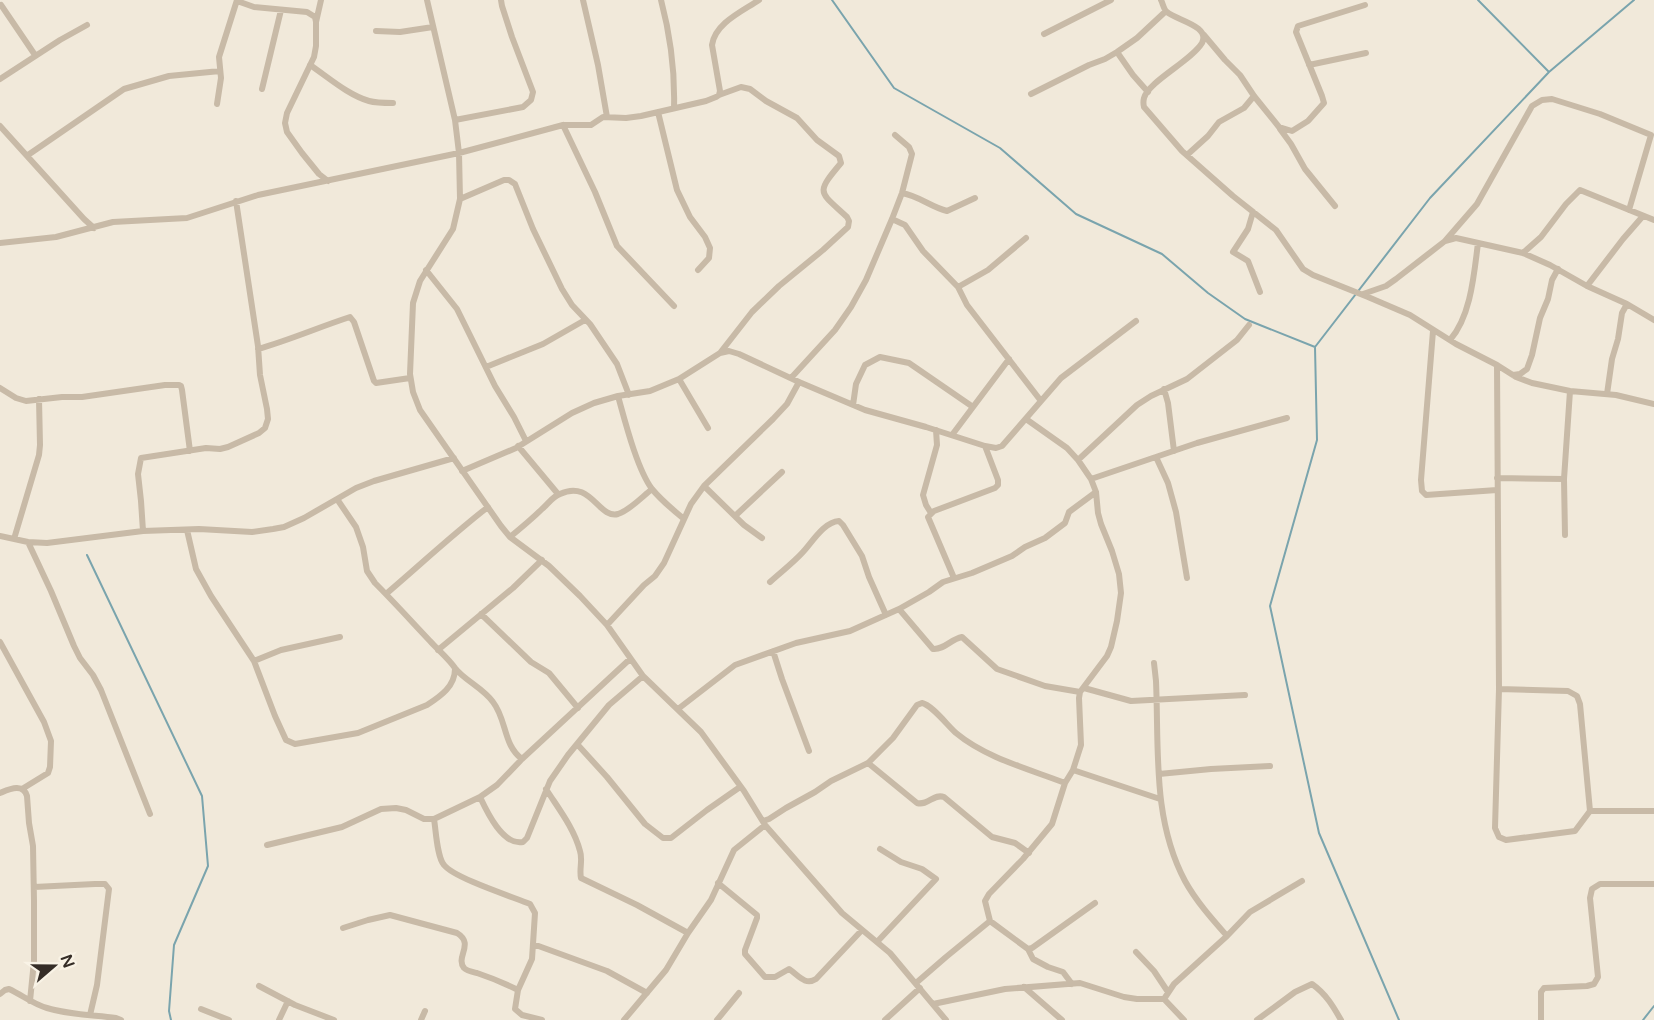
<svg xmlns="http://www.w3.org/2000/svg" width="1654" height="1020" font-family="'Varela Round',sans-serif">
<rect width="100%" height="100%" fill="#f1e9da"/>
<g fill="none" stroke-linecap="round" stroke-linejoin="round">
<path stroke="#7aa4ad" stroke-width="2" d="M832,0L894,88L1000,148L1076,214L1162,254L1208,293L1245,319L1315,347
M1478,0L1549,72
M87,555L202,796L208,866L174,945L169,1011L171,1020
M1399,1020L1319,833L1270,606L1317,440L1315,347L1430,198L1549,72L1634,0
M1643,1020L1654,1006"/>
<path stroke="#c8baa7" stroke-width="6" d="M321,0L316,22V46L314,57L287,113L285,123L287,132L302,153L319,174L328,181
M427,0L455,120L459,153L460,199L453,229L420,281L413,303L410,374L413,392L420,410L501,526L510,537L549,566L580,596L607,625L643,676L701,732L744,791L765,825L734,850L711,900L688,933L666,970L624,1020
M583,0L598,65L607,117
M661,0C670,34 675,73 674,108
M1161,0C1163,4 1164,10 1167,12C1176,20 1211,26 1202,43C1191,61 1149,81 1144,98C1143,102 1143,103 1144,107L1182,151L1233,196L1276,230L1303,269L1313,275L1368,297L1410,315L1456,344L1497,365L1516,377L1532,383L1570,391L1616,395L1654,404
M237,1L254,7L307,12L315,17L316,22
M1,5L35,55
M376,31L400,32L433,27
M1044,34L1111,0
M1204,35L1225,60L1240,75L1254,96L1279,127L1292,131L1308,121L1324,103L1322,96L1296,32L1298,26L1365,5
M1117,52L1133,75L1148,92
M310,65C328,77 348,95 369,101C376,103 385,103 393,103
M1309,65L1366,53
M0,79L60,40L87,25
M262,89L281,10
M1031,94L1089,65L1105,59L1117,52L1137,38L1166,11
M719,95L720,91L712,45C715,23 743,11 759,0
M217,104L221,78L219,57L237,0
M658,112L677,190L690,217L705,237L710,248L709,258L698,270
M455,120L523,107L531,100L533,92L512,37L502,6L501,0
M563,125L595,192L617,246L674,306
M0,126L84,219L94,228
M1280,129L1291,144L1305,169L1335,206
M28,155L124,89L169,76L220,71
M1187,155L1208,136L1219,122L1244,108L1254,96
M902,193C919,196 931,207 947,211L975,198
M460,199L504,180H509L515,184L533,229L562,289L572,305L590,324L617,364L629,395
M1253,212L1248,229L1233,252L1248,261L1260,292
M892,219L905,225L923,251L958,287L967,305L1041,401
M1445,241L1477,204L1532,106L1542,100L1552,99L1600,114L1651,135L1629,210
M0,243L56,237L113,222L187,218L258,195L459,153L563,125H591L603,117L626,118L641,116L706,101L716,97L719,95L741,87L750,89L766,101L797,118L817,140L839,156L841,163C815,194 819,191 847,217L849,221L848,227L823,250L779,286L752,312L720,353
M1523,253L1541,237L1566,204L1580,190L1654,220
M426,270L457,309L495,386L514,417L526,441
M1587,286L1623,239L1643,216
M958,287L988,270L1026,238
M1363,294L1386,286L1396,279L1445,241L1456,238L1523,253L1550,265L1587,286L1627,304L1654,320
M1433,331L1421,480L1422,491L1426,495L1497,490
M1450,340C1471,316 1474,274 1478,243
M258,349C290,340 319,327 350,317L354,322L374,381L376,383L410,378
M1497,365L1499,689L1495,828L1499,837L1506,840L1575,831L1590,811H1654
M486,367L543,344L585,320
M1513,375L1520,374L1527,369L1532,355L1540,318L1548,299L1552,280L1558,269
M791,378L835,330L851,307L866,280L892,219L902,193L912,154L909,147L895,135
M679,379L708,428
M0,388L16,398L26,401L62,397H82L165,385H179L181,386L182,390L190,451
M1164,389L1168,403L1174,451
M1607,394L1612,359L1618,339L1622,313L1627,304
M618,396C625,421 637,469 652,489C661,500 673,510 684,519
M853,405L856,384L865,365L880,357L909,363L973,407
M1026,419L1067,448L1078,460L1091,479L1096,492L1098,513L1101,524L1112,551L1119,574L1121,593L1117,621L1111,647L1107,656L1080,692L1079,698L1081,745L1073,770L1065,783L1052,824L1023,859L989,894L985,901L990,921L1028,949L1032,948L1095,903
M952,435L1009,359
M518,446L558,494
M1156,457L1168,483L1176,512L1187,578
M1078,460L1137,405L1151,396L1187,379L1237,340L1249,325
M462,471L516,448L572,413L594,403L618,396L650,391L679,379L720,353L729,351L739,354L799,382L865,410L926,427L985,446L996,448L1002,446L1061,378L1136,321
M1497,478L1564,479
M1091,479L1197,443L1287,418
M704,486L744,525L762,538
M337,499L356,527L363,547L367,571L375,583C394,602 412,622 430,641C438,650 448,658 455,668C464,680 483,688 493,702C507,720 503,745 522,759
M931,513L926,505L923,495L937,445L936,430
M735,516L782,472
M187,530L196,569L211,596L254,661L275,716L286,740L295,744L358,733L427,705C441,696 455,686 455,669
M143,531L141,501L138,474L141,458L206,448L220,449L228,447L259,433L265,428L268,419L267,409L260,375L258,346L236,201
M1565,535L1564,479L1570,391
M0,536L28,542L47,543L143,531L199,529L252,532L273,529L284,527L304,518L356,488L374,481L454,458
M510,537C521,528 532,519 542,509C548,504 553,496 560,494C591,479 598,519 618,514C630,510 642,497 652,489
M14,539L39,455L40,445L39,399
M28,542L51,591L74,646L80,658L93,675L101,690L150,814
M954,578L928,517L934,511L995,488L998,485V480L985,446
M770,582C781,572 793,563 803,552C813,541 824,522 839,521L843,525L862,556L869,577L886,615
M386,594C420,565 452,535 488,507
M899,609L933,649C944,650 951,639 962,637L997,669L1045,686L1080,692
M481,614L531,662L549,673L578,708
M607,625L644,585L655,576L664,563L691,504L704,486L773,419L787,404L799,382
M0,642L44,722L51,741L50,767L48,773L22,789
M438,650L513,588L542,560
M773,651L782,679L809,751
M254,661L281,650L340,637
M1154,663L1156,681C1159,749 1152,819 1185,881C1196,901 1212,919 1227,936
M1084,688L1131,701L1245,695
M1499,689L1568,691L1577,696L1580,704L1590,811
M678,709L735,665L796,643L850,631L899,609L929,592L943,582L972,573L1012,556L1025,547L1045,538L1065,523L1069,512L1096,492
M577,744L607,777L645,824L663,838H671L707,810L740,787
M868,763L917,803C928,806 934,793 944,797L992,837L1015,843L1029,853
M1073,770L1160,799
M1159,774L1211,769L1270,766
M546,789C558,808 574,828 580,851C583,860 579,869 581,878L637,905L688,933
M0,793C10,789 23,783 27,796L29,823L33,846L34,901V961L30,1001
M480,797C487,812 503,846 523,842L527,838L550,781L568,755L609,705L643,676
M434,819C436,831 437,857 444,865C454,878 513,897 530,904L535,913L532,959L518,990L515,1009L522,1015L542,1020
M763,821L769,819L786,808L815,792L831,781L868,763L893,738L917,705L922,703C932,705 947,725 956,733C986,758 1029,769 1065,783
M765,825L842,913L890,953L946,1020
M267,845L342,827L381,809L396,808L406,810L424,819H434L480,797L497,785L522,759L630,659
M718,883L757,915V918L745,950V954L765,977H775L789,969C798,975 805,986 816,979L862,930
M34,887L95,884H105L109,889L97,985L90,1015
M343,928L368,920L390,915L457,933C475,944 455,957 464,968C467,971 473,972 477,973C492,978 504,983 518,990
M877,942L936,879L922,869L901,862L880,849
M533,944L607,971L647,993
M1028,949L1033,959L1048,967L1063,972L1072,984
M1136,952L1154,971L1168,992
M916,983L946,957L990,921
M259,986L295,1005L334,1020
M1024,987L1062,1020
M0,994L5,990L9,989C22,995 33,1004 47,1008C70,1015 93,1015 116,1018L121,1020
M1164,999L1174,984L1227,936L1250,912L1302,881
M933,1004L1005,989L1080,983L1124,997L1137,999H1164L1184,1020
M201,1009L229,1020
M279,1020L288,1001
M421,1020L425,1011
M717,1020L739,993
M885,1020L920,988
M1257,1020L1295,992L1312,984C1326,994 1333,1006 1341,1020
M1541,1020V992L1544,988L1587,986L1594,984L1598,977L1590,898L1592,889L1600,884H1654"/>
</g>
<g transform="translate(54 966) rotate(70)" stroke="#f9f3e6" stroke-width="4.5" paint-order="stroke">
<path d="M0-4.5L10 22L0 15L-10 22Z" fill="#352d27"/>
<text y="-9" font-size="16" font-weight="bold" text-anchor="middle" fill="#352d27">N</text>
</g>
</svg>
